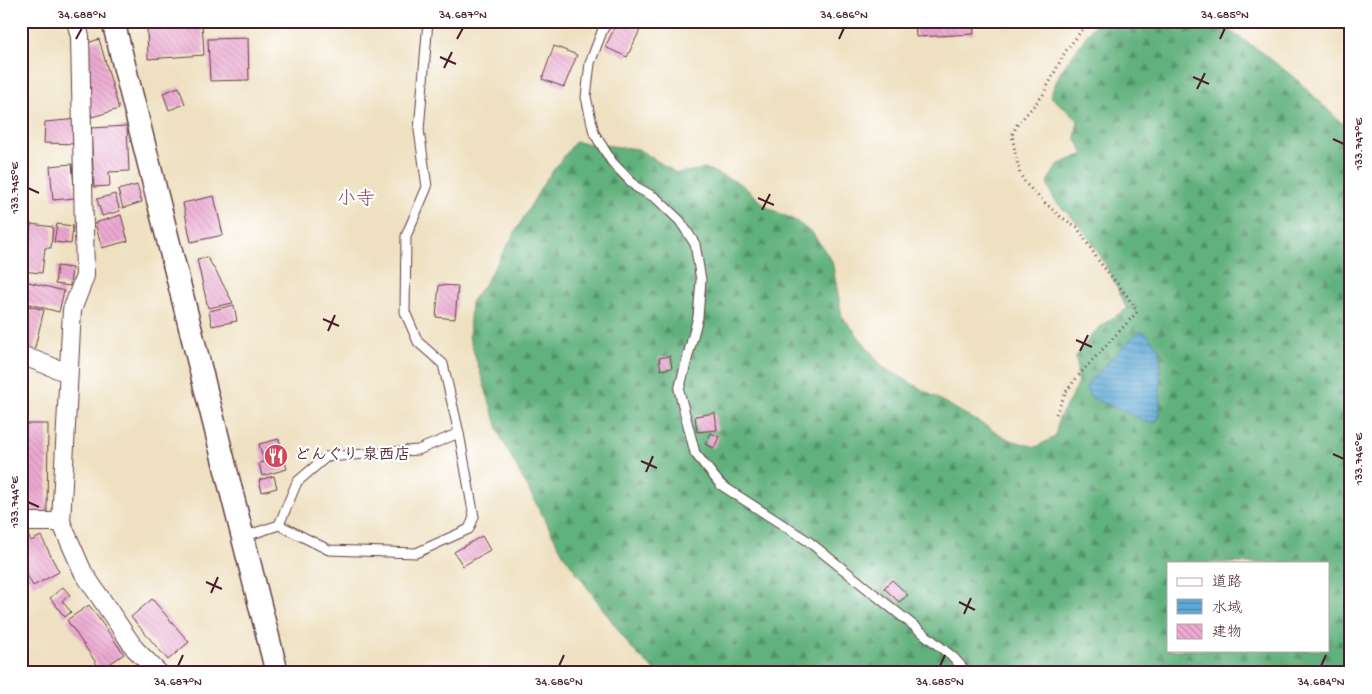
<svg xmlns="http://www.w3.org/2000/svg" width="1372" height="694" font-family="'Gochi Hand','Klee One',sans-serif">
<defs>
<pattern id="forest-firs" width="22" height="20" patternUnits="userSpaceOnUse" patternTransform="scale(1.25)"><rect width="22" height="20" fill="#61b17d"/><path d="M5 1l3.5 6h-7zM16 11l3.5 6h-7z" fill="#528f67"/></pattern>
<pattern id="water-rules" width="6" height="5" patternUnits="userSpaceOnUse" patternTransform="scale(1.25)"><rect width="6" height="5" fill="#5ea9d6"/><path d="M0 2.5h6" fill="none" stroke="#5089ae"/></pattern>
<pattern id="building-back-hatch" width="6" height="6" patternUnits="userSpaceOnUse" patternTransform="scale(1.25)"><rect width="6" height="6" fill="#eba8d0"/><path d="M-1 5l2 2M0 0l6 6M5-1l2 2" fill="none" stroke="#cb90b3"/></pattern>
</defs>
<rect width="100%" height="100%" fill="#fff"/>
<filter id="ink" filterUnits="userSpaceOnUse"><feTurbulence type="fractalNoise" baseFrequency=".02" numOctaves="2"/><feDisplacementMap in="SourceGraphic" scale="10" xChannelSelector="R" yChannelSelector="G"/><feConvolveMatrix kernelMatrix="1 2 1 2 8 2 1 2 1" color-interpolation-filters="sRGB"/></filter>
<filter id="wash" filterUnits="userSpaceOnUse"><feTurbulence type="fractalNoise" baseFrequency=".0096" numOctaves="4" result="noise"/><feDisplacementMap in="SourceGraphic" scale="20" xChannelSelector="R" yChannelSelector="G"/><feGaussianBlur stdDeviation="1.12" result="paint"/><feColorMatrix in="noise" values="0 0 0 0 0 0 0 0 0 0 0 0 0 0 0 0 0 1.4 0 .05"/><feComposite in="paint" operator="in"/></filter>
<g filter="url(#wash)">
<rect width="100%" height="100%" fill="#eee0c0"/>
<path fill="url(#forest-firs)" stroke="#566854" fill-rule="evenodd" d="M1097,21H1215L1263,53L1296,79L1351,132V673H657L632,649L563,554L501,438L469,337L471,302L486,282L545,181L575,142L638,149L676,173L707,169L741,184L767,207L796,221L813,234L832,261L842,316L883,367L1010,440L1036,447L1055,437L1059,418L1072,396L1078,382L1076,356L1091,335L1106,322L1127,309C1113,279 1100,250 1078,224C1063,206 1053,206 1047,181L1059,164L1084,154L1075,138L1078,120L1050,96L1061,71ZM1168,563H1328V650H1168Z"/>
<path fill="url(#water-rules)" stroke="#546480" d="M1138,332H1145L1160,350V415L1156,422L1150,423L1092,398L1086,389L1090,381Z"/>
<g id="blocks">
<path fill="url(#building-back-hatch)" d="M618,21H623L640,30L627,57L605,47Z
M915,21H973L974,34L916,37Z
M202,22L204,55L148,59L147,25Z
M248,38L249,80L210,81L208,39Z
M99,39L119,109L92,117L86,95L85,44Z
M554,46L577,55L564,87L542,79Z
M179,87L185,104L169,110L163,93Z
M21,92H26L23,209H21Z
M79,119L77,144L44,143L45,122Z
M127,126L129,171L109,172L110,186L94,187L91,128Z
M72,164L75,198L53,200L50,166Z
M137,185L142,202L123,208L118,190Z
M115,194L120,211L102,216L97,199Z
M214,196L223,235L191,242L183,203Z
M121,215L128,241L102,248L95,223Z
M31,224L53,227L51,248H45L42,273L21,271V244L28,245Z
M57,224L73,226L71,244L54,242Z
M207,257L218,275L233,303L208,308L197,259Z
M57,266L72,268L70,286L55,284Z
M21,280L64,291L59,312L21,302Z
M439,285L458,286L455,319L436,317Z
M21,304L44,310L34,351L21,348Z
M234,305L237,321L212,326L209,311Z
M670,356L672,368L661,370L659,358Z
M715,413L717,430L697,432L695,416Z
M21,424H48L47,516L21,515Z
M711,433L719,437L714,448L705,444Z
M279,439L287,469L262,476L259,463L264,462L259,444Z
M274,476L277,488L262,492L259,480Z
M23,525L31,541L41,536L59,572L33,586L21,563V526Z
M482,536L490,550L463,566L454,552Z
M21,576L28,586L21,591Z
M892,580L908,595L899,602L884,588Z
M63,587L70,595L62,601L71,612L65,617L50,598Z
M152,599L189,642L168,660L131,617Z
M89,605L124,654L101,670L67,620Z"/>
</g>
</g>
<g filter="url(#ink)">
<use href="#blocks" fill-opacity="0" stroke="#633c41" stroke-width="1"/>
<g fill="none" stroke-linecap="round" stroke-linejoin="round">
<g stroke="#633c41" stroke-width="11">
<path id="service" d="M608,21L603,29L590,63L586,97L594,133L612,162L636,187L656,198L680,221L695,244L701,280L698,317L679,390L695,453L721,485L808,541L954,658L967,673
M279,525L329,550L416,553L469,529L474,517L459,433
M243,537L279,525L297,482L326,457L418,450L459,433L443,364L418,342L405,312L406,236L427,187L419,130L428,21"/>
</g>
<g stroke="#633c41" stroke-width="20">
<path id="minor" d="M76,21L80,37L85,276L72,310L61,522L83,572L135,649L159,673
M21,355L68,373
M21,522H61"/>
</g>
<g stroke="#633c41" stroke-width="25">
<path id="tertiary" d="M113,21L277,673"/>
</g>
<path stroke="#633c41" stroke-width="3" stroke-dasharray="1 4" stroke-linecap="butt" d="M1056,414L1067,390L1079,375L1137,312L1127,296L1098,260L1077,227L1061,217L1044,202L1026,184L1020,174L1016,157L1012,135L1017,125L1043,95L1065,52L1089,21"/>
<use href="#service" stroke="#fff" stroke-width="9"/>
<use href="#minor" stroke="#fff" stroke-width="18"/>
<use href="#tertiary" stroke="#fff" stroke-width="22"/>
</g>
</g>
<path fill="none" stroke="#4a1f2b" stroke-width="2" d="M76,39L82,28M457,39L463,28M839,39L844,28M1220,39L1225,28M440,57L456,64M444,68L452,52M1193,77L1209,84M1197,89L1205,73M1333,139L1344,144M28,188L39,193M758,198L774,205M762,210L770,194M323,319L339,326M328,331L335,315M1076,340L1092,347M1080,351L1088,335M1333,454L1344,459M641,461L657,468M646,472L653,456M28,502L39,507M206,582L222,589M211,593L218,577M959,602L975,610M964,614L971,598M178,666L183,655M559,666L564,655M940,666L945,655M1321,666L1326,655"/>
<defs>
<g id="restaurant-disc" transform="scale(1.25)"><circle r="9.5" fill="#d1495b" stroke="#fff"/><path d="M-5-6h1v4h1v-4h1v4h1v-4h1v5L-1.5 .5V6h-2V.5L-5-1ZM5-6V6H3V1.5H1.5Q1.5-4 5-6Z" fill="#fff"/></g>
</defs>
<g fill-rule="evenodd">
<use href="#restaurant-disc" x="276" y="456"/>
</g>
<g text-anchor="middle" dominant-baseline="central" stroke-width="4.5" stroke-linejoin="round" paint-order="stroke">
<g font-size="16" font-weight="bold" fill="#4a1f2b" stroke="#fff" text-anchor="start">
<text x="294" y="456">どんぐり 泉西店</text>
</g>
<g font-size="19" fill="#824f65" stroke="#fff">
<text x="356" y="200">小寺</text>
</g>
</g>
<rect width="1372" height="694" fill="none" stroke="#fff" stroke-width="55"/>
<rect x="1167" y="562" width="162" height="90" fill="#ffffff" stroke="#b7a5aa"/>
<rect x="1177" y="578" width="25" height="8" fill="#ffffff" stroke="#b7a5aa"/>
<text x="1212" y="586" font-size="15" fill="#4a1f2b">道路</text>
<rect x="1177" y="599" width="25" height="15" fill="url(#water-rules)" stroke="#b7a5aa"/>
<text x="1212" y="612" font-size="15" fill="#4a1f2b">水域</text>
<rect x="1177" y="624" width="25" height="15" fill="url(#building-back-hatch)" stroke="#b7a5aa"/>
<text x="1212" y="636" font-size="15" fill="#4a1f2b">建物</text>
<rect x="28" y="28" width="1316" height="638" fill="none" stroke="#4a1f2b" stroke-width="2"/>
<g font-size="12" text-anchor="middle" fill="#4a1f2b">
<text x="82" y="18">34.688°N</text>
<text x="463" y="18">34.687°N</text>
<text x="844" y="18">34.686°N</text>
<text x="1225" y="18">34.685°N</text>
<text transform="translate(1358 144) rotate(-90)" y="4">133.747°E</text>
<text transform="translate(14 188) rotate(-90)" y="4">133.745°E</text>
<text transform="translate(1358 459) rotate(-90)" y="4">133.746°E</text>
<text transform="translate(14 502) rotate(-90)" y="4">133.744°E</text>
<text x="178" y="685">34.687°N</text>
<text x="559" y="685">34.686°N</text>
<text x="940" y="685">34.685°N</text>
<text x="1321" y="685">34.684°N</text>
</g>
</svg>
